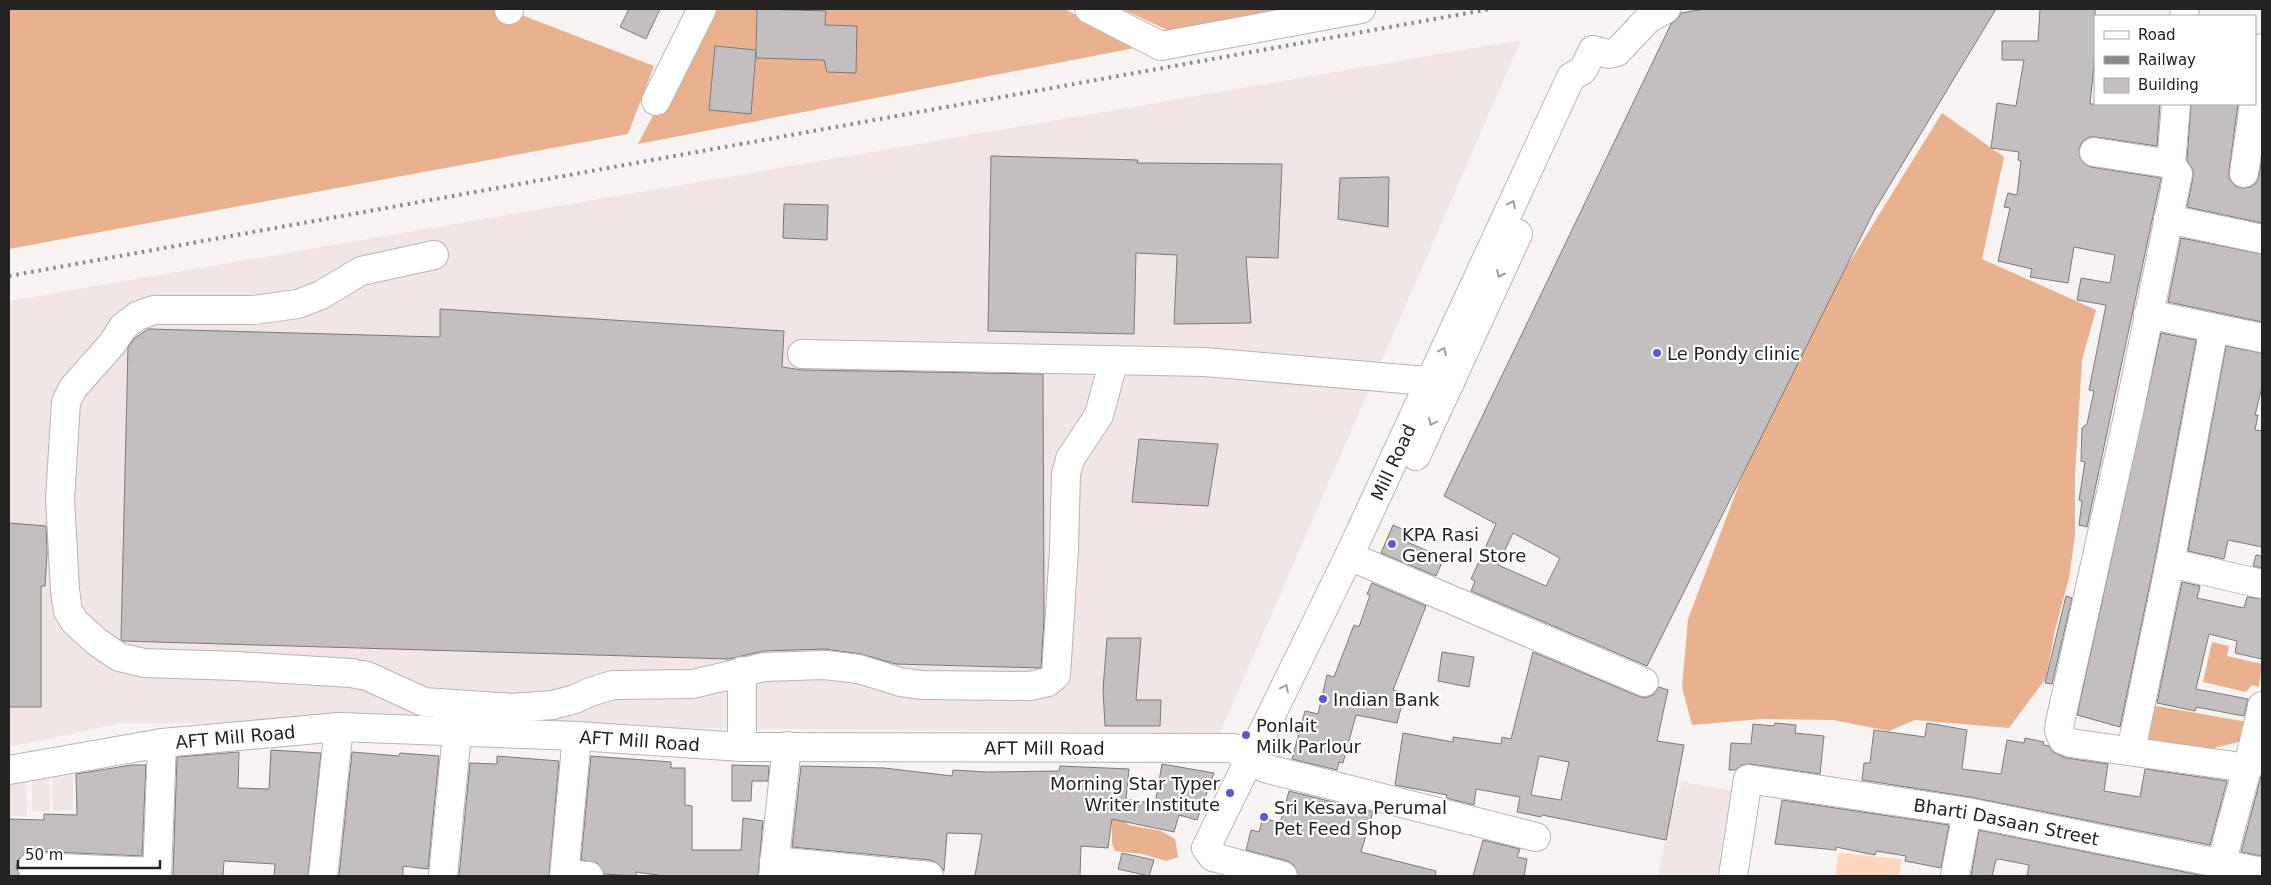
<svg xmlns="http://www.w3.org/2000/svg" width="2271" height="885" font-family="'DejaVu Sans',sans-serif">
<rect width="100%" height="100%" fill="#f8f4f4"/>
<path fill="#f2e5e5" d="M1521,40L1220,733L122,723L9,747V301Z
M73,772V810L53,811L52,773Z
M32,776H49L50,811H32Z
M9,779H26L27,816H9Z
M1682,782L1746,793L1734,876H1658L1671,813Z"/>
<path fill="#fed6be" d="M1839,853L1902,859L1899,876H1835Z"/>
<path fill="#eab18e" d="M9,9H506L654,66L628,134L9,249Z
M709,9H1064L1145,46L638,144Z
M1122,9H1313L1176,34Z
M1942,113L2004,157L1982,259L2096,310L2082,360L2075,475V535L2069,578L2055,630L2046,678L2009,728L1915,720L1889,731L1833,720L1761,719L1692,725L1682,687L1688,619L1741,479L1826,300Z
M2212,642L2229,646L2227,656L2262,664L2259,687L2252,685L2246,692L2203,682Z
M2151,705L2247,722L2243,741L2193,753L2144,744Z
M1125,804L1123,821L1129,825L1161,831L1175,839L1178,857L1166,861L1142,854L1115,851L1112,843V822L1089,818Z"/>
<path fill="#c3bfc0" stroke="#7c797a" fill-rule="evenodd" d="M629,9H660L646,39L620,27Z
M757,9L826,11L825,25L857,26L856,73L827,72L824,60L756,58V51L751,114L709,110L715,46L756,50Z
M1705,9H1996L1874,211L1647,666L1471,591L1475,581L1471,579L1496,524L1444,496L1671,24L1679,17L1681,13ZM1513,533L1560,558L1546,586L1498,565Z
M2040,9H2095V55L2090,104H2160L2157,146L2096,137H2089L2082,142L2079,149L2080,158L2085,164L2091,167L2161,178L2087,527L2079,525L2082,501L2079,500L2085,462L2081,461L2082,428L2087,424L2094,391L2089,390L2106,305L2077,300L2081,278L2110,283L2115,255L2074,247L2068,283L2030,277L2032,269L1998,261L2010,208L2004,207L2008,193L2017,195L2021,161L2018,160L2019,152L1991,148L1997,103L2016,106L2024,60H2002V41H2038Z
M2191,104H2238L2229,171V178L2235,186L2242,188L2250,187L2256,183L2259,176L2262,156V223L2187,207L2193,177V170L2187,160Z
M991,156L1138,160L1137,163L1282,164L1278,258L1246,257L1251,323L1174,324L1177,255L1136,253L1134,334L988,331Z
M1389,177L1388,227L1338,219L1340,178Z
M784,204L828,205L827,240L783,238Z
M2181,238L2262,254V322L2168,302Z
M440,309L784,331L782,367L802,370L1043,374L1044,618L1041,668L896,664L861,654L825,649L763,651L729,659L123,641L121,639L128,347L135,338L148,329L440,337Z
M2161,333L2196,340L2155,560L2120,727L2077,715Z
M2226,346L2262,353V387L2255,415H2258L2255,430L2262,431V547L2228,540L2224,559L2188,551Z
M1139,439L1218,444L1208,506L1132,502Z
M9,523L46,526L47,553L45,586H41V707H9Z
M1393,525L1411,533L1407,542L1444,558L1436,576L1381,553Z
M2256,555L2262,556V568L2253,566Z
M2182,582L2200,586L2197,598L2244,608L2247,597L2262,599V659L2235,653L2237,641L2209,634L2196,689L2248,699L2244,716L2196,707L2195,711L2157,703Z
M1372,583L1426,606L1393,690L1405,693L1397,723L1356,715L1343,763L1339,762L1337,770L1292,759L1305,711L1318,714L1327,675L1334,677L1354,625L1359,627L1370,595L1367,594Z
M2066,596L2072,598L2052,684L2045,683Z
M1107,638H1141L1136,700H1161L1160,726H1105L1103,689Z
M1442,652L1474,657L1469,687L1438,681Z
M1533,652L1638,696L1645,698L1653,695L1659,687L1668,690L1657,741L1684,745L1666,840L1542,815L1541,817L1517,812L1520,797L1476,789L1474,805L1446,798L1447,795L1395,785L1403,733L1453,742V737L1501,744L1502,737L1511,739ZM1539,756L1569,762L1561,800L1531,795Z
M1775,723L1796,725L1795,733L1824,736L1820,774L1750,764L1742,765L1735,770H1729L1731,743L1751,744L1753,724L1774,726Z
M1927,723L1967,730L1962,769L2001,774L2007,740L2024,743L2025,738L2044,742L2043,745L2049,746L2053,752L2066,758L2108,764L2104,791L2140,797L2145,769L2227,781L2210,845L1970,797L1862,780L1864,763H1870L1874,730L1925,737Z
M271,750L321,753L308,876H274L275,864L224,861L223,876H173L177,757L239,752L238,788L269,789Z
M352,752L399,756L400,753L439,756L428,869L403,866V876H339Z
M497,756L559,761L549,876H459L470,763L497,764Z
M591,756L671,762V768H685V805L692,806V850H741L743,818L763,821L758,876H664L636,872V876L604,874L597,863L581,860Z
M1162,764L1214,773L1197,820L1179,815L1174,832L1112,819L1108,848L1081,846L1080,876H975L982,834L947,833L944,871L938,864L930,860L792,847L801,766L884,768L952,776L953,770L987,772L1059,771L1060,766L1129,769L1126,799L1155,804Z
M132,765H146L142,856L32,851L24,853L19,859L16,867L20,876H9V819L44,820V814L77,815L76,774Z
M732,765L769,766L768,781H752L751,801H732Z
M2262,773V856L2241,852Z
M1289,791L1373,812L1361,852L1436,871L1435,876H1298L1294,865L1288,861L1246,850L1251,830L1259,832L1263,818L1280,823Z
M1782,800L1949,825L1941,868L1905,861L1906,856L1876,851L1875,855L1836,847V850L1775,844Z
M1979,830L2204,876H2027L2029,865L1999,859L1996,860L1992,876H1971Z
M1483,840L1520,849L1517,857L1527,859L1524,876H1473Z
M1122,853L1154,860L1149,876L1118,869Z"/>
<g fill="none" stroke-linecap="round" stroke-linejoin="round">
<g stroke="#b8b4b4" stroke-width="30">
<g id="minor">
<path d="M1089,9L1161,46L1361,9"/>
<path d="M509,10V9"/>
<path d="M2184,16L2185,9"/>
<path d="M1593,50L1609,54L1617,52L1648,19L1666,9"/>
<path d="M2255,99L2262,48"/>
<path d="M656,101L702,9"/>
<path d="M2176,104L2171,164L2178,174L2129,412L2060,722L2059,731L2063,740L2071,743L2248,768"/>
<path d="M2094,152L2171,164"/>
<path d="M2244,173L2254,104"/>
<path d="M2168,219L2262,239"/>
<path d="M434,255L361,271L321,295L298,304L253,310H154L137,316L123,327L112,344L73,388L66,402L60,499L65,590L68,611L75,622L97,642L119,657L144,663L237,666L351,673L367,676L424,702L512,708L553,705L575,699L590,692L613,685L693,684L764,667L825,665L859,669L900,682L921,685L1030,686L1048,682L1056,675L1064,550L1066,474L1070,459L1099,415L1114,360"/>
<path d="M2148,314L2262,338"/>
<path d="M802,354L1205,362L1450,383"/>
<path d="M1349,556L1644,682"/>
<path d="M2170,563L2262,584"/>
<path d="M742,747V671"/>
<path d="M2131,751L2170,563L2214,328"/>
<path id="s1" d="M9,770L162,743L339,727L577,736L742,747L1234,748L1250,762L1268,769L1536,837"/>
<path d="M1213,857L1283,876"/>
<path d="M774,861L929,876"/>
<path d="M32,867L157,872"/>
<path d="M565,874L589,876"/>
<path d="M157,876L162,743"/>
<path d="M323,876L339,727"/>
<path d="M443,876L457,733"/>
<path d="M564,876L577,736"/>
<path d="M773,876L787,746"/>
<path id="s2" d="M1733,876L1748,779L1967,812L2262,872"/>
<path d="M1955,876L1967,812"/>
<path d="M2219,876C2231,819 2251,763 2262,706"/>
</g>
</g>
<g stroke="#b8b4b4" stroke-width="30">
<g id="major">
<path d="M1416,456L1518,234"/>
<path id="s3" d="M1213,857L1206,848L1349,556L1571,77L1583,70L1593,50"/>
</g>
</g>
<use href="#minor" stroke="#fff" stroke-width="28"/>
<use href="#major" stroke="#fff" stroke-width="28"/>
<path stroke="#8a8888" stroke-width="4" stroke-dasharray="2.5 5" stroke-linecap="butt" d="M9,276L1490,9"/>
</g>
<defs><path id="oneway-chevron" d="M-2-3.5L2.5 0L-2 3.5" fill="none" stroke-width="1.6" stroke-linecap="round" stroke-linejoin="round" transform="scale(1.25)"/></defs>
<g stroke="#9c9c9c">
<use href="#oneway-chevron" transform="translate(1512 204) rotate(-65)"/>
<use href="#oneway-chevron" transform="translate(1500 274) rotate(114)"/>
<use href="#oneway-chevron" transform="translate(1443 351) rotate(-65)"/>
<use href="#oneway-chevron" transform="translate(1432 422) rotate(115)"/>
<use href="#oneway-chevron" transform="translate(1285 688) rotate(-64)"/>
</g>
<g fill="#5d59d1" stroke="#fff" stroke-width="2">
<circle cx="1657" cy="353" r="5"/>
<circle cx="1392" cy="544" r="5"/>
<circle cx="1323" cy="699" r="5"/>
<circle cx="1246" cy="735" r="5"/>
<circle cx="1230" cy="793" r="5"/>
<circle cx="1264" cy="817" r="5"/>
</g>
<g text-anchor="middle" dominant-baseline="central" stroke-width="4.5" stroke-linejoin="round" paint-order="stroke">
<g font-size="18" fill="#242222" stroke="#fff" text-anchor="start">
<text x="1667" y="353">Le Pondy clinic</text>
<text x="1402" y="534">KPA Rasi<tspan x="1402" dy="21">General Store</tspan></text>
<text x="1333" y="699">Indian Bank</text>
<text x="1256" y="725">Ponlait<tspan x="1256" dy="21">Milk Parlour</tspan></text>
<text x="1220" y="783" text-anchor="end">Morning Star Typer<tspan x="1220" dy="21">Writer Institute</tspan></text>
<text x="1274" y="807">Sri Kesava Perumal<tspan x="1274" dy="21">Pet Feed Shop</tspan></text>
</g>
<g font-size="18" fill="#242222" stroke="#fff">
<text stroke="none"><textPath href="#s3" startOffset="440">Mill Road</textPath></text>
<text stroke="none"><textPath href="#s1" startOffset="229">AFT Mill Road</textPath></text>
<text stroke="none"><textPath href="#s1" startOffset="634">AFT Mill Road</textPath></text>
<text stroke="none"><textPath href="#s1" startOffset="1039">AFT Mill Road</textPath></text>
<text stroke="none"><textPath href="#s2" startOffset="360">Bharti Dasaan Street</textPath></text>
</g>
</g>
<rect width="2271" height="885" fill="none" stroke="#242222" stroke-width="20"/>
<rect x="2094" y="15" width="162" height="90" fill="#ffffff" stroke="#a7a7a7"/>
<rect x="2104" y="31" width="25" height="8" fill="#ffffff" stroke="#a7a7a7"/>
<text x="2138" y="40" font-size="15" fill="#242222">Road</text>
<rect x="2104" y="56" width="25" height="8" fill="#8a8888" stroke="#a7a7a7"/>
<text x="2138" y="65" font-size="15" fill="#242222">Railway</text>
<rect x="2104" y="78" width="25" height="15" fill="#c3bfc0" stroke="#a7a7a7"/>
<text x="2138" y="90" font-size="15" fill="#242222">Building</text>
<path d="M18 860v8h142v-8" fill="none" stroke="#242222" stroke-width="2.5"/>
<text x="25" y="860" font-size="15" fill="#242222" stroke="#ffffff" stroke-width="4" paint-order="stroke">50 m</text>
</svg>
